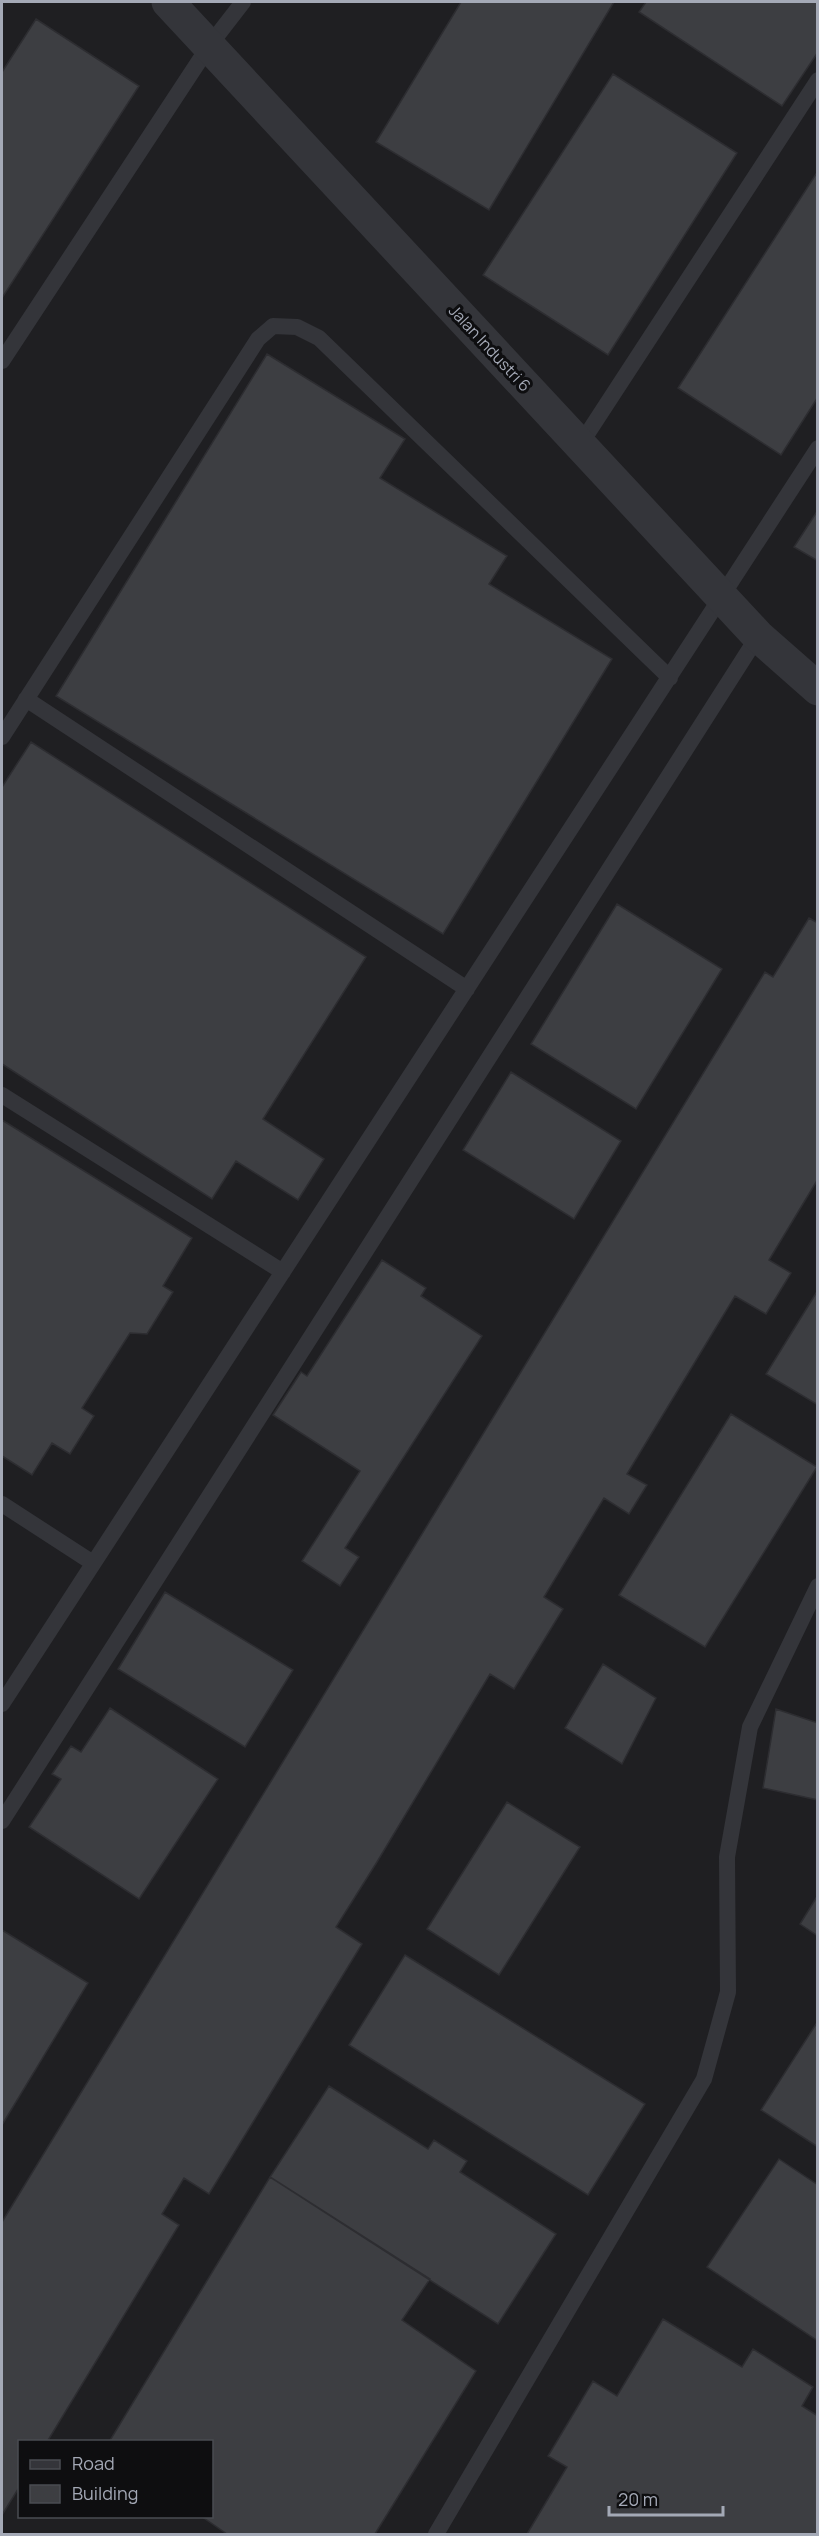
<svg xmlns="http://www.w3.org/2000/svg" width="819" height="2536" font-family="Manrope,sans-serif">
<rect width="100%" height="100%" fill="#131315"/>
<path fill="#1f1f22" fill-rule="evenodd" d="M2,2H817V2534H2ZM20,2442H212V2516H20Z"/>
<path fill="#3d3e42" stroke="#2d2d31" stroke-width="1.5" d="M461,2H614L489,210L376,142Z
M646,2H818V52L782,106L639,12Z
M36,19L139,86L2,298V72Z
M613,74L737,153L608,355L483,275Z
M818,171V397L781,455L678,388Z
M267,354L405,439L380,478L507,556L489,584L612,659L443,934L56,696Z
M818,510V561L794,547Z
M31,742L366,957L263,1119L324,1159L298,1200L236,1161L212,1199L2,1064V787Z
M617,904L722,969L636,1109L531,1044Z
M809,918L818,923V1179L769,1260L791,1273L766,1314L735,1296L627,1474L647,1485L629,1514L604,1498L544,1597L563,1609L514,1689L490,1674L377,1862L336,1927L362,1944L209,2194L184,2178L162,2214L179,2225L47,2442H20V2486L2,2515V2222L765,972L773,977Z
M511,1072L621,1141L574,1219L463,1150Z
M2,1120L192,1238L163,1286L173,1292L147,1334L130,1333L82,1408L94,1416L70,1454L52,1443L32,1475L2,1456Z
M382,1260L426,1288L421,1296L482,1336L345,1548L359,1557L340,1586L302,1561L360,1471L273,1415L301,1372L307,1376Z
M818,1290V1405L766,1374Z
M731,1414L817,1467L705,1647L619,1595Z
M165,1592L293,1670L245,1747L118,1669Z
M603,1664L656,1698L622,1764L565,1728Z
M110,1708L218,1779L139,1899L29,1827L61,1779L52,1774L71,1746L81,1752Z
M776,1709L818,1723V1800L763,1788Z
M507,1802L580,1847L499,1975L427,1929Z
M818,1895V1936L800,1924Z
M2,1930L88,1983L2,2125Z
M405,1955L645,2104L588,2195L349,2045Z
M818,2021V2147L761,2110Z
M329,2086L428,2149L434,2140L467,2161L460,2172L556,2234L498,2324L270,2177Z
M779,2159L818,2185V2341L707,2267Z
M270,2177L430,2279L402,2320L476,2371L375,2534H227L201,2516H212V2442H109Z
M663,2319L742,2367L753,2349L813,2387L802,2406L818,2416V2534H527L567,2467L548,2456L593,2381L617,2396Z"/>
<g fill="none" stroke-linecap="round" stroke-linejoin="round">
<path stroke="#34353a" stroke-width="16" d="M2,361L209,46L243,2
M580,445L818,80
M26,699L467,989
M2,737L258,339L273,326L297,327L319,338L670,678
M2,1095L283,1272
M2,1504L93,1563
M2,1704L818,448
M2,1821L758,636
M436,2534L704,2079L728,1992L727,1857L750,1727L818,1586"/>
<path stroke="#34353a" stroke-width="33" d="M168,2L758,636L818,689"/>
</g>
<g text-anchor="middle" dominant-baseline="central" stroke-width="6" stroke-linejoin="round" paint-order="stroke">
<g font-size="16" fill="#a4a9b6" stroke="#0e0e10">
<text transform="translate(490 348) rotate(47)">Jalan Industri 6</text>
</g>
</g>
<rect width="819" height="2536" fill="none" stroke="#a4a9b6" stroke-width="6"/>
<rect x="18" y="2440" width="195" height="78" fill="#0e0e10" stroke="#4a4c52" stroke-width="1.5"/>
<rect x="30" y="2460" width="30" height="9" fill="#34353a" stroke="#4a4c52" stroke-width="1.5"/>
<text x="72" y="2470" font-size="18" fill="#a4a9b6">Road</text>
<rect x="30" y="2485" width="30" height="18" fill="#3d3e42" stroke="#4a4c52" stroke-width="1.5"/>
<text x="72" y="2500" font-size="18" fill="#a4a9b6">Building</text>
<path d="M609 2506v9h114v-9" fill="none" stroke="#a4a9b6" stroke-width="3"/>
<text x="618" y="2506" font-size="18" fill="#a4a9b6" stroke="#0e0e10" stroke-width="4.5" paint-order="stroke">20 m</text>
</svg>
